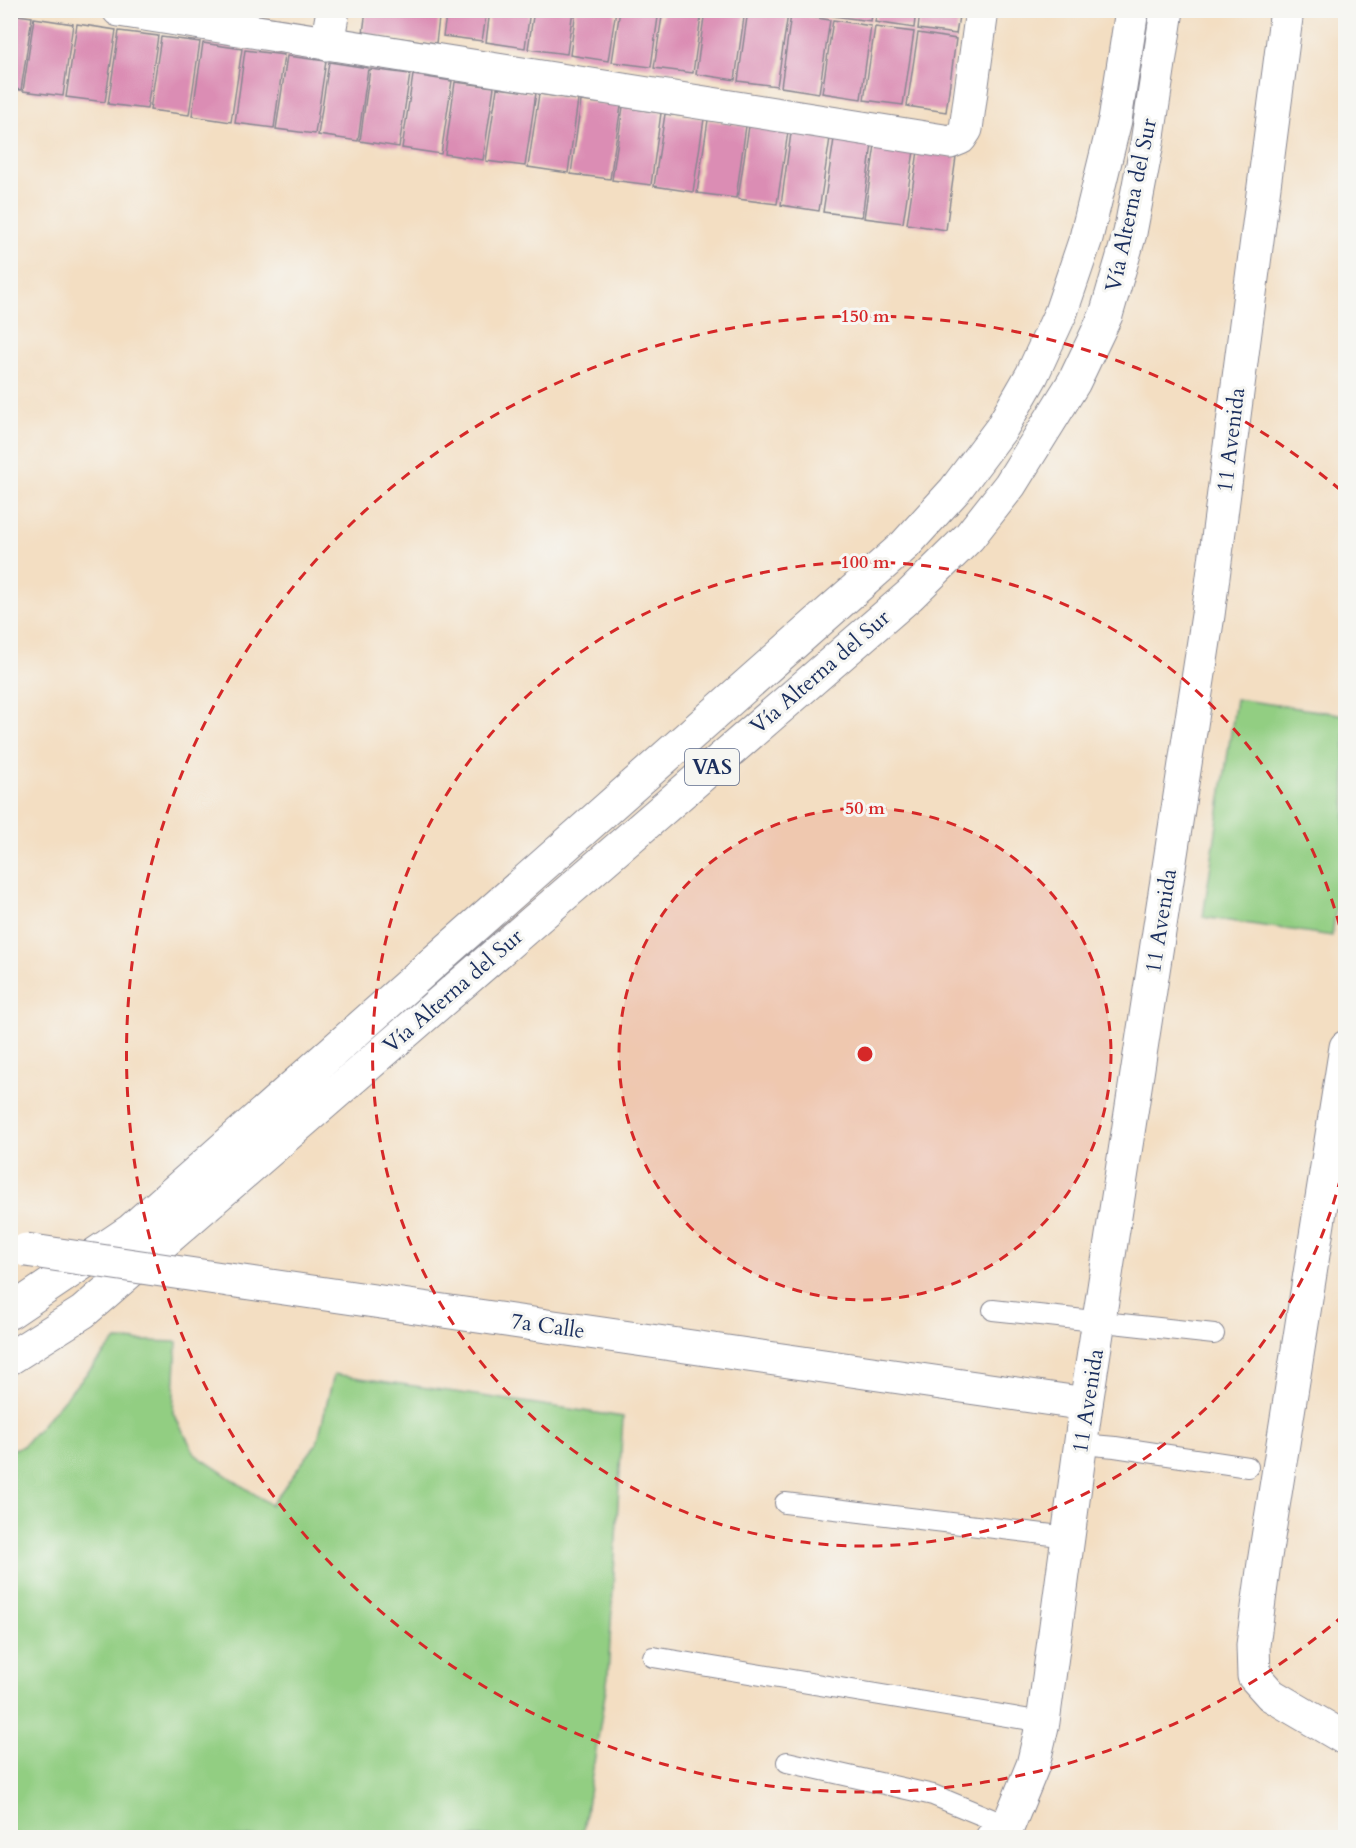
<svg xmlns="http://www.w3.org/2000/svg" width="1356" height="1848" font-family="Cardo,serif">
<rect width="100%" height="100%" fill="#f6f6f2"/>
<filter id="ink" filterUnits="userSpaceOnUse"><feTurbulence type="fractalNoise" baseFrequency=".0167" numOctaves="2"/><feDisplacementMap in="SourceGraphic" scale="12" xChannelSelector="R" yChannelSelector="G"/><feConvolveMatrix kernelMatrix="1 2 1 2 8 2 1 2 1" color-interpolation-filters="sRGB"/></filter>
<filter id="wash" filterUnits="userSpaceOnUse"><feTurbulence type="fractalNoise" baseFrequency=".008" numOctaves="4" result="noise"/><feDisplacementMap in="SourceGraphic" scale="24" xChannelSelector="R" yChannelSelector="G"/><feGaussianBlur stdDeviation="1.35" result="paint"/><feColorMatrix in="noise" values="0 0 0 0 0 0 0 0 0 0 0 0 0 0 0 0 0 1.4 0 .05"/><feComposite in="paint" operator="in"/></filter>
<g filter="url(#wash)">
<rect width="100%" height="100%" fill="#f3dec2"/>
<path fill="#92ce82" stroke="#567e70" stroke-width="1.5" d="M1236,699L1345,715V847L1332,936L1203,917Z
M116,1340L177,1342L173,1413L196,1455L271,1505L317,1443L334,1374L623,1417L608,1676L582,1837H11V1450L23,1446Z"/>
<g id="blocks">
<path fill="#db8db4" d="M366,10H440L436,43L363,33Z
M447,10H487L482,41L443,36Z
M490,10H530L525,48L486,42Z
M534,10H573L567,54L528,49Z
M576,10H616L608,61L570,55Z
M620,10H659L651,67L612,62Z
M663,10H702L693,73L654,68Z
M705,10H745L735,80L696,74Z
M748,10H766L788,14L777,86L738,81Z
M833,10H873L871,21L833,16Z
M877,10H916L914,28L875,22Z
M920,10H960L956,34L918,29Z
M10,14L32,17L21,90L10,88Z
M791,14L830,20L819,93L781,87Z
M34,18L73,24L63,96L23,91Z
M833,20L871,26L861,99L822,93Z
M77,24L116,30L105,102L66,97Z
M875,27L914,32L903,105L864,100Z
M119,31L158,36L147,109L108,104Z
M918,33L956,39L946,112L907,106Z
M161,37L200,42L189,115L150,110Z
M203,43L242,49L231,122L192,116Z
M245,50L284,55L274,128L235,123Z
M287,56L326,61L315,134L276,129Z
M329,62L368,68L358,141L318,135Z
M370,69L410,74L399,147L360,141Z
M413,75L452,81L441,154L402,148Z
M455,82L494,87L483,160L445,154Z
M497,88L536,93L525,166L486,161Z
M539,94L578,100L568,173L528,167Z
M581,101L621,106L610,179L571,174Z
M623,107L661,113L651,185L612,180Z
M665,114L704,119L693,192L654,186Z
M708,120L746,126L736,198L697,193Z
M749,126L788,132L777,204L738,199Z
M791,133L830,138L819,211L781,205Z
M834,139L872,144L862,217L823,212Z
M875,145L914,151L903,223L864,218Z
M918,151L956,157L946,230L907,224Z"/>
</g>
</g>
<g filter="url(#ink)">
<use href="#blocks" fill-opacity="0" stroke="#878690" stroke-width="1.5"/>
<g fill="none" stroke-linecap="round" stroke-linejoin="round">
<g stroke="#878690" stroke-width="22">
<path id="lane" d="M993,1310L1214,1334
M1081,1444L1115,1447L1248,1467
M785,1503L1069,1537
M653,1657L1043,1722
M787,1762L933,1795L1008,1826"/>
</g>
<g stroke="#878690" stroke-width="35">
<path id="street" d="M119,10L950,142L960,138L966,129L982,10
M327,44L333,10
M1346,1047L1264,1563L1253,1645L1254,1676L1271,1695L1346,1739
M229,1280L1086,1404"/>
</g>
<g stroke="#878690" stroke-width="35">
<path id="secondary" d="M992,1838L1008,1826L1033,1765L1043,1722L1086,1404L1208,615L1287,10"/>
</g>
<g stroke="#878690" stroke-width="35">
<path id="highway" d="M10,1312L130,1231L905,545L955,490L1001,429L1032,375L1061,312L1086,238L1115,120L1132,10
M10,1358L83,1312L910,595L969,537L1010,485L1074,382L1106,315L1130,233L1147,143L1167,10"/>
</g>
<use href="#lane" stroke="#fff" stroke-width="20"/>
<use href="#street" stroke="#fff" stroke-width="33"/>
<use href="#secondary" stroke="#fff" stroke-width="33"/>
<use href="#highway" stroke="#fff" stroke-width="33"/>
<g stroke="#878690" stroke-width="35" stroke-linecap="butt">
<path id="street-bridge" d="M26,1250L229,1280"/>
</g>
<use href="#street-bridge" stroke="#fff" stroke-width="33"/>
</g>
</g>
<circle cx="865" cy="1054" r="246" fill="#d62828" fill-opacity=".12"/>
<g fill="none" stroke="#d62828" stroke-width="3" stroke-dasharray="10 8">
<circle cx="865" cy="1054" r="246"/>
<path d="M1345 1160A492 492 0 1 1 1345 948"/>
<path d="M1344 1615A738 738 0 1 1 1344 493"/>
</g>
<g text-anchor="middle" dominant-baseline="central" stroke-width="6" stroke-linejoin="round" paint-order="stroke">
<rect fill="#f6f6f2" stroke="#5d6b8a" stroke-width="1.5" x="685" y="749" width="54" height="36" rx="4.5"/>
<g font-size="21" font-weight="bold" fill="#1b2f5e">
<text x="712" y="767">VAS</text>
</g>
<g font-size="22" fill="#1b2f5e" stroke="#f6f6f2">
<text transform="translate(1131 205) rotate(-78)">Vía Alterna del Sur</text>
<text transform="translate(1231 440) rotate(-83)">11 Avenida</text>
<text transform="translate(820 672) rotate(-41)">Vía Alterna del Sur</text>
<text transform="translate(1161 921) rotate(-81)">11 Avenida</text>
<text transform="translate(453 991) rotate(-41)">Vía Alterna del Sur</text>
<text transform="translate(548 1326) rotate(8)">7a Calle</text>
<text transform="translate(1088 1401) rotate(-81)">11 Avenida</text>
</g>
</g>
<circle cx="865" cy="1054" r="9" fill="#d62828" stroke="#f6f6f2" stroke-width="3"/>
<g font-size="18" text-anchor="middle" font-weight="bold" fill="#d62828" stroke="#f6f6f2" stroke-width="6" stroke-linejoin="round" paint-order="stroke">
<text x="865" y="322">150 m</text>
<text x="865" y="568">100 m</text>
<text x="865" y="814">50 m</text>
</g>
<rect width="1356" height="1848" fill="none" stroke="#f6f6f2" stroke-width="36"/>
</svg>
